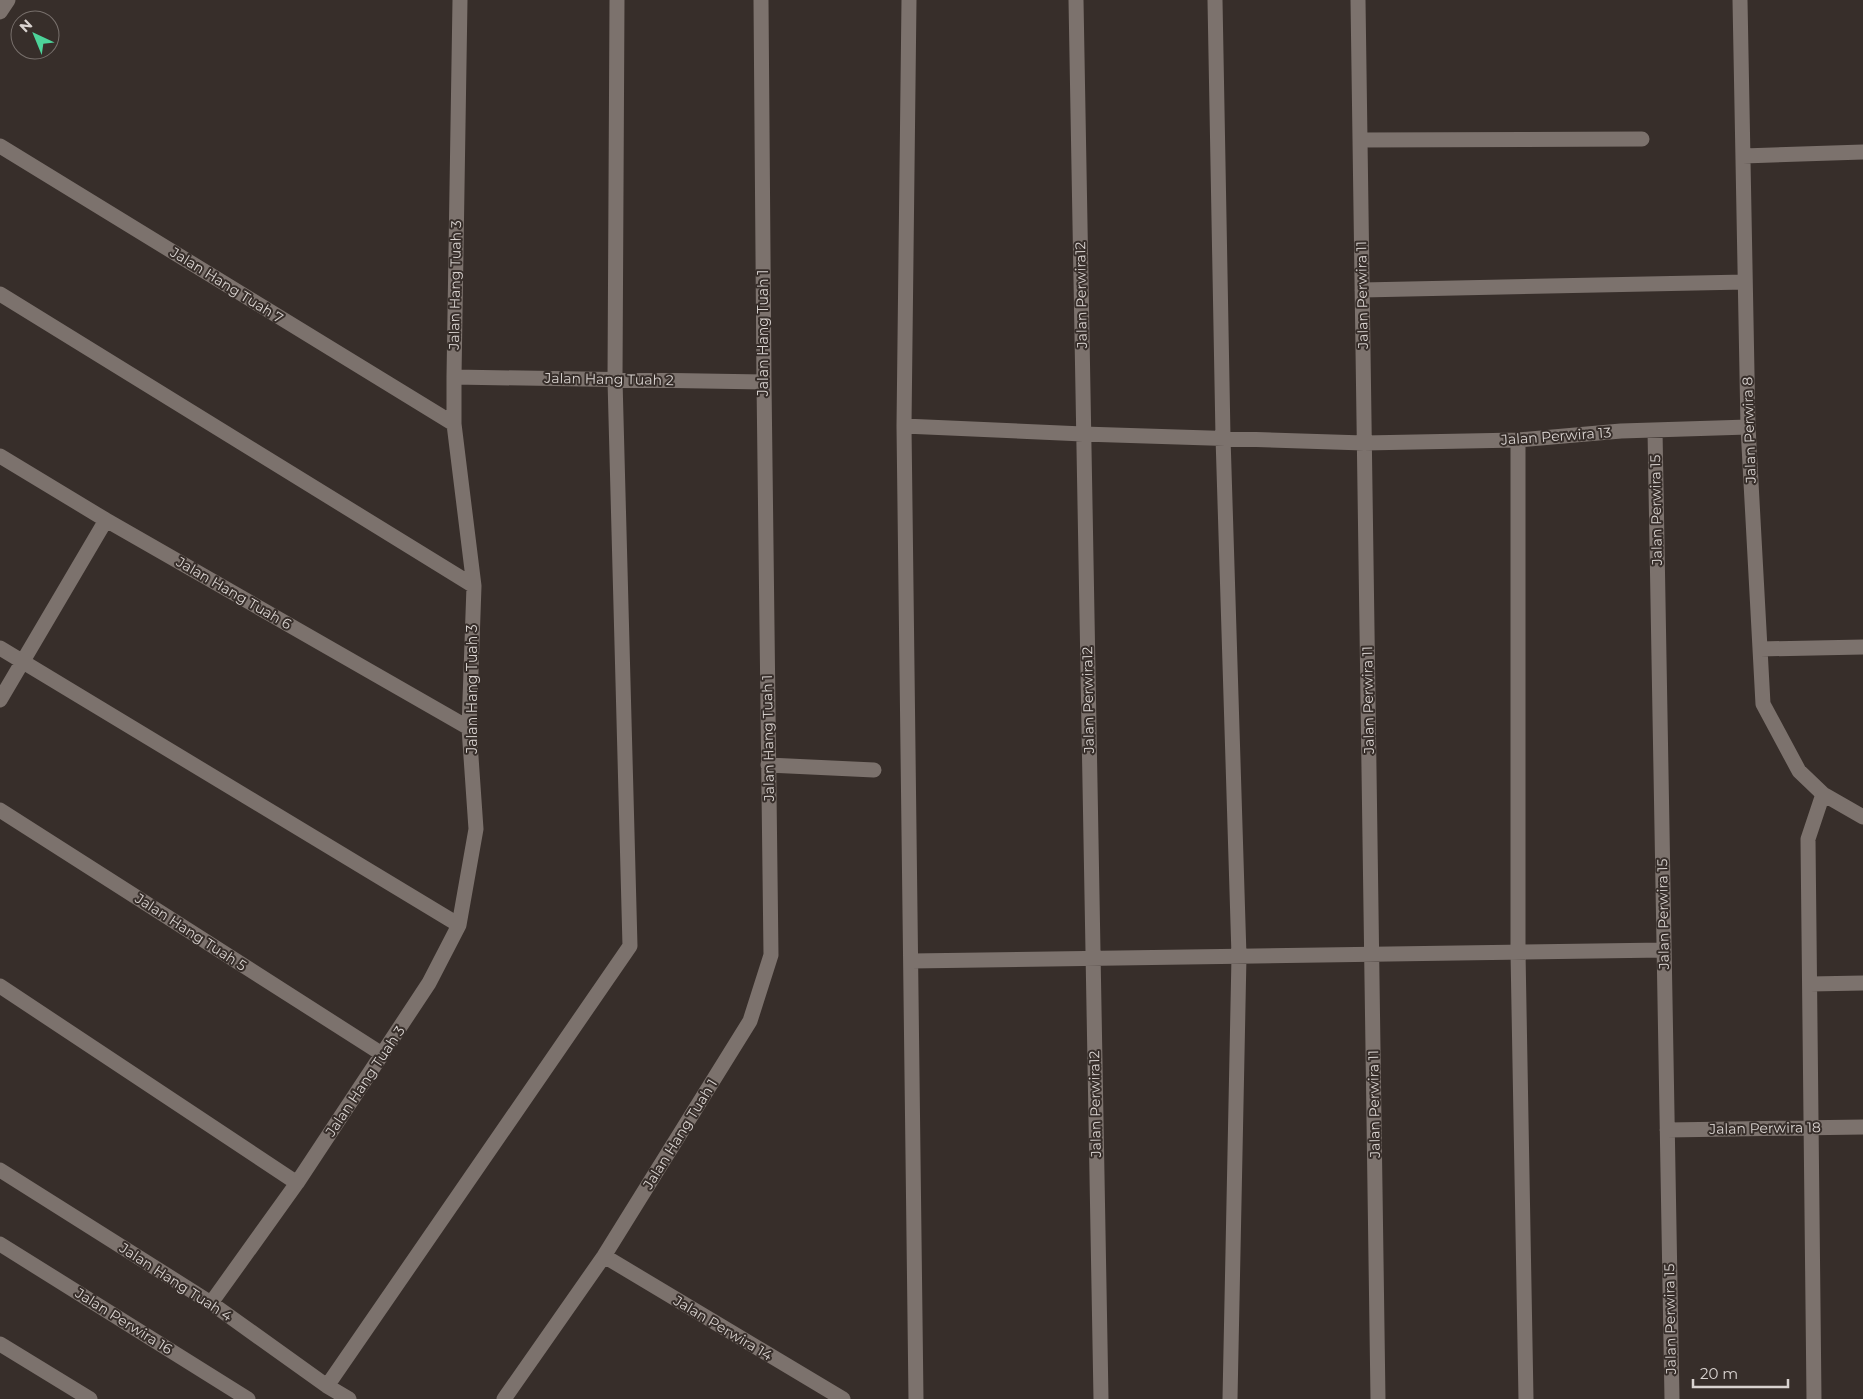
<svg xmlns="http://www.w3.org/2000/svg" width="1863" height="1399" font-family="Montserrat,sans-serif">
<rect width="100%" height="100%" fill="#372e2a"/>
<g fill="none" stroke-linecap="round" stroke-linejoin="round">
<path stroke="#7c726d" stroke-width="15" d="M909,0L904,426L916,1399
M1076,0L1101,1399
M1215,0L1223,437L1239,956L1230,1399
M1358,0L1378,1399
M1740,0L1748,427L1763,704L1799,771L1823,794L1863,817
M0,12L8,0
M1360,140L1642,139
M0,146L454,424
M1743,156L1863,152
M1362,290L1745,282
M0,294L474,586
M454,377L764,382
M904,426L1083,434L1364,443L1518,440L1621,431L1748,427
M1655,430L1672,1399
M1518,440V952L1526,1399
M0,456L106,520L469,728
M0,648L459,925
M1760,649L1863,647
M0,700L106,520
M768,765L874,770
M0,810L382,1054
M911,961L1664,950
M1810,984L1863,983
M0,986L297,1183
M1667,1130L1863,1127
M0,1170L211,1303L327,1386L349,1399
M0,1244L248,1399
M604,1256L843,1399
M211,1303L297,1183L429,983L459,925L476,829L469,728L474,586L454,424V377L460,0
M0,1344L90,1399
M327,1386L630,946L615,380L617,0
M504,1399L604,1256L750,1021L771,955L764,382L761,0
M1814,1399L1808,839L1823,794"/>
</g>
<g text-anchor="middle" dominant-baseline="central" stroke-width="4" stroke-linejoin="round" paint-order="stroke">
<g font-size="14" fill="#d9d3d0" stroke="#372e2a">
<text transform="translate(227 285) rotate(32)">Jalan Hang Tuah 7</text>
<text transform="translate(455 285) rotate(-89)">Jalan Hang Tuah 3</text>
<text transform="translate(1081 295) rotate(-91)">Jalan Perwira12</text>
<text transform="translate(1362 295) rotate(-91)">Jalan Perwira 11</text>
<text transform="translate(763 333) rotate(-90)">Jalan Hang Tuah 1</text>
<text transform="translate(609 379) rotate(1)">Jalan Hang Tuah 2</text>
<text transform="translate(1749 430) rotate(-92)">Jalan Perwira 8</text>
<text transform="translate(1556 436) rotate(-4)">Jalan Perwira 13</text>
<text transform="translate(1656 510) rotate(-91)">Jalan Perwira 15</text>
<text transform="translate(234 593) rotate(30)">Jalan Hang Tuah 6</text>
<text transform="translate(472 689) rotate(-90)">Jalan Hang Tuah 3</text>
<text transform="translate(1088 700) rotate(-91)">Jalan Perwira12</text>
<text transform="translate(1368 700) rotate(-91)">Jalan Perwira 11</text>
<text transform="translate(768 738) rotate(-91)">Jalan Hang Tuah 1</text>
<text transform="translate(1663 914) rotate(-91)">Jalan Perwira 15</text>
<text transform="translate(191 932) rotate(33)">Jalan Hang Tuah 5</text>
<text transform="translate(365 1081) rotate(-56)">Jalan Hang Tuah 3</text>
<text transform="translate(1095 1104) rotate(-91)">Jalan Perwira12</text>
<text transform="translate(1374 1104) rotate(-91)">Jalan Perwira 11</text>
<text transform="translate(1765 1128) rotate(-1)">Jalan Perwira 18</text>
<text transform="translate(680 1134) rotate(-58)">Jalan Hang Tuah 1</text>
<text transform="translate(176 1282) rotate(33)">Jalan Hang Tuah 4</text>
<text transform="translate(1670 1319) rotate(-91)">Jalan Perwira 15</text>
<text transform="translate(124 1321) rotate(32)">Jalan Perwira 16</text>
<text transform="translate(723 1328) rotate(31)">Jalan Perwira 14</text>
</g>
</g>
<g transform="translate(35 35) rotate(316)"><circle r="24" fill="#372e2a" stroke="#78706c"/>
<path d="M0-4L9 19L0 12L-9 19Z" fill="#4dd39a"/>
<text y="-8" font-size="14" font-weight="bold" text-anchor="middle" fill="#d9d3d0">N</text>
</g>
<path d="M1693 1379v8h95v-8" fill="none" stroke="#d9d3d0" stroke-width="2.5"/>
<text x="1700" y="1379" font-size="15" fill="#d9d3d0" stroke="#372e2a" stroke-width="4" paint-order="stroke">20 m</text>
</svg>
